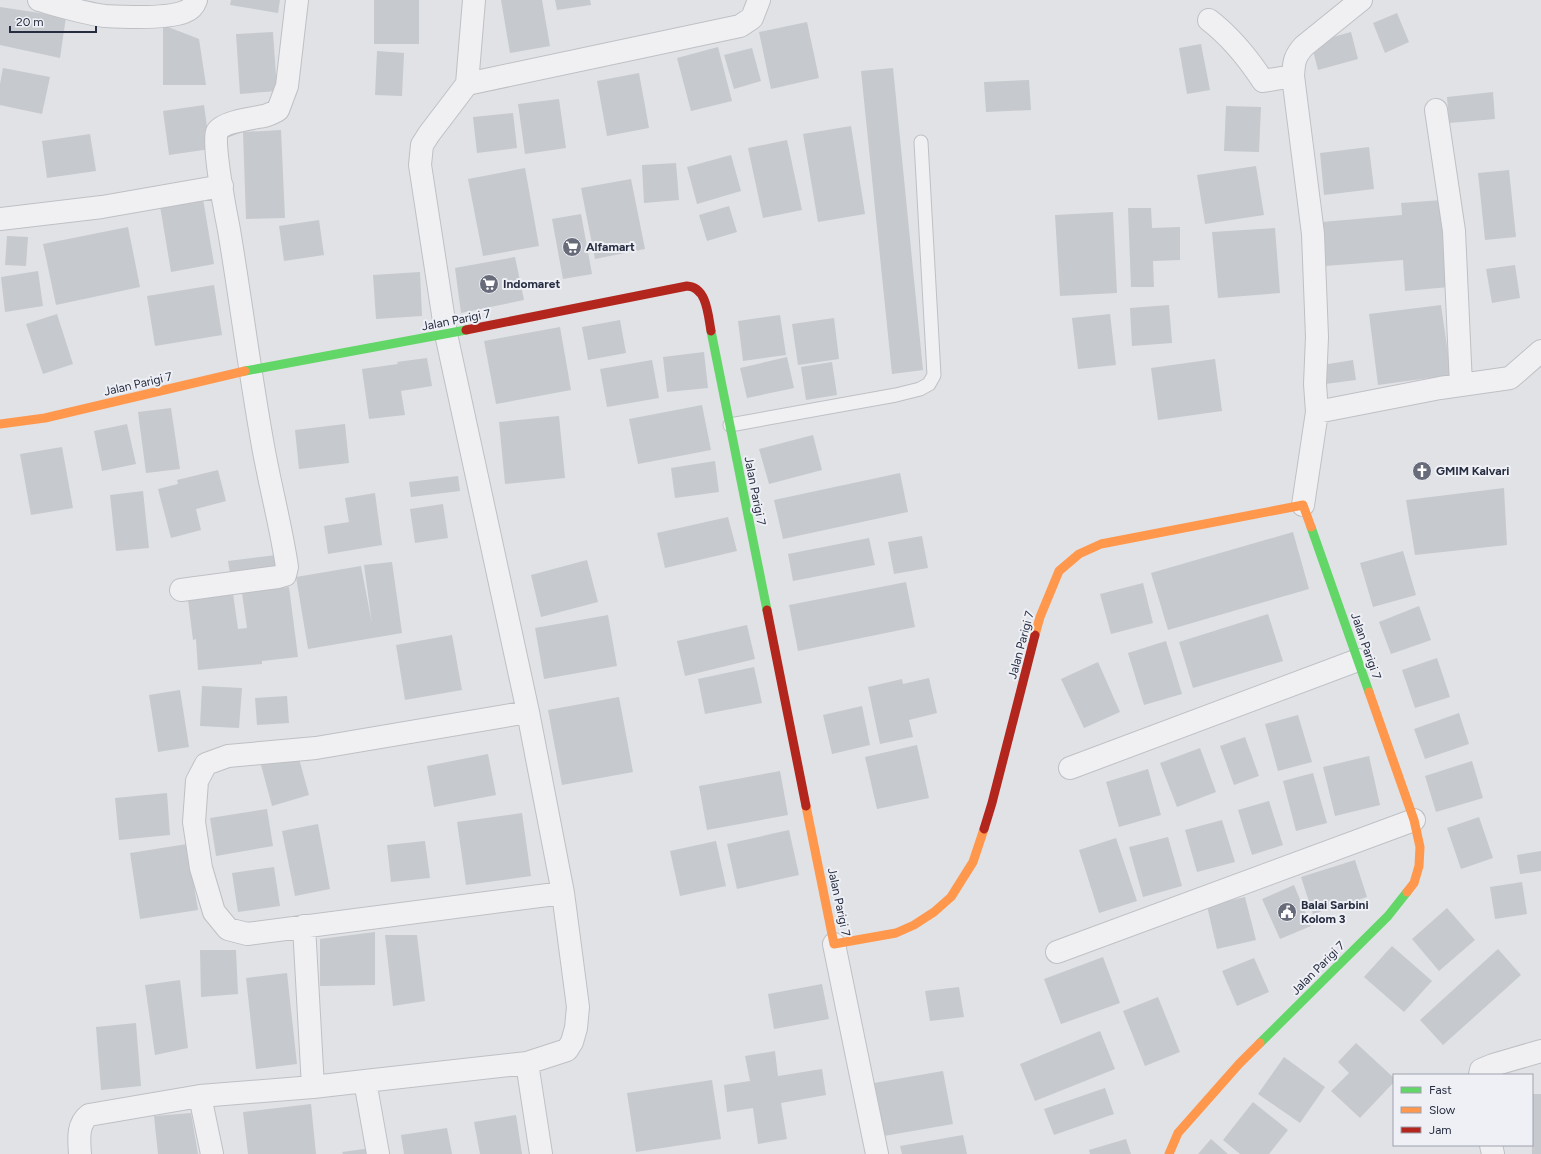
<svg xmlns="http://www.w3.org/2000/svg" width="1541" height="1154" font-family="Figtree,sans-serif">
<rect width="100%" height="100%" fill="#e0e2e6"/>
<path fill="#c6c9cd" d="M231,0H280L278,13L230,5Z
M374,0H419V44H374Z
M501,0H542L550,46L510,53Z
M555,0H590L591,5L557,10Z
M0,7L66,17L60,58L0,45Z
M1397,13L1409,42L1385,53L1373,23Z
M807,22L819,78L771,89L759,32Z
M163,25L199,39L206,85H163Z
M273,32L277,91L240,94L236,34Z
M1351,32L1358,59L1318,70L1311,43Z
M1201,44L1210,90L1187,94L1179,48Z
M718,47L732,101L691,111L677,58Z
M752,48L761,81L734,89L724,55Z
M377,51L404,53L402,96L375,95Z
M3,68L50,77L42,114L0,105V84Z
M893,68L923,370L892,374L861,71Z
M639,73L649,128L607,136L597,81Z
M1029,80L1031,110L986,112L984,82Z
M1493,92L1495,119L1449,123L1447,97Z
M559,99L566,148L525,154L518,104Z
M204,105L210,149L169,155L163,111Z
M1226,106L1261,107L1259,152L1224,151Z
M513,113L517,148L477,153L473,117Z
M851,126L865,214L818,222L803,134Z
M281,130L285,218L246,219L243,132Z
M90,134L96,171L47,178L42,141Z
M787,140L802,210L763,218L748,148Z
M1369,147L1374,189L1324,195L1320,153Z
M731,155L741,191L697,204L687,167Z
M676,163L679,200L644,203L642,165Z
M1256,166L1264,215L1205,224L1197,175Z
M525,168L539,246L483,256L468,179Z
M1509,170L1516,237L1485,240L1478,173Z
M631,179L645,249L595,259L581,188Z
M203,199L214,264L171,272L160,206Z
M1442,200L1449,287L1405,291L1403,260L1325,266L1322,222L1402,215L1401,203Z
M729,206L737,232L707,241L699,215Z
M1128,208H1151L1152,228L1180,227V260L1153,261L1154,287H1131Z
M1113,212L1117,293L1060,296L1055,215Z
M581,214L592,274L563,279L552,219Z
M319,220L324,255L284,261L279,226Z
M128,227L140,287L56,305L43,244Z
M1275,228L1280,293L1218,298L1212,232Z
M7,236L28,237L26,266L5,265Z
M515,257L524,300L461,313L455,268Z
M1515,265L1520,298L1492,303L1486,269Z
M38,271L43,306L5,312L1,277Z
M420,272L422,316L376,319L373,275Z
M214,285L222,335L155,346L147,296Z
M1169,305L1172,343L1132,346L1130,308Z
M1441,305L1451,375L1378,385L1369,314Z
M57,314L73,364L43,374L26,324Z
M1110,314L1116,365L1078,369L1072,318Z
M780,315L786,355L743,361L738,321Z
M834,318L839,359L798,365L792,324Z
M620,320L626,353L588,360L582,327Z
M560,327L571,390L496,404L484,341Z
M704,352L708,388L667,392L663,357Z
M787,357L794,388L747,398L740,368Z
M427,358L432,386L401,391L405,415L369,419L362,369L398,364L397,362Z
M1215,359L1222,411L1158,420L1151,368Z
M652,360L659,398L607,407L600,369Z
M1353,360L1356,380L1325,384L1322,365Z
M832,362L837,395L806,400L801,367Z
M702,405L711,450L638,464L629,419Z
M171,408L180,469L146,473L138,412Z
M559,416L565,478L505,484L499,422Z
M127,424L136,464L102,471L94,431Z
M345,424L349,463L299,469L295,430Z
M813,435L822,470L769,484L759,449Z
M62,447L73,508L31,515L20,454Z
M715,461L719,492L675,498L671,468Z
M218,470L226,501L196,509L201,530L171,538L158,489L178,484L177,480Z
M900,473L908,512L783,539L774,500Z
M458,476L460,491L411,497L409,482Z
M1504,488L1507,545L1415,555L1406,500Z
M143,491L149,548L116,551L110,495Z
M375,493L382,545L328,554L324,526L349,522L345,498Z
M443,504L448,538L415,543L410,509Z
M728,517L737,551L665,568L657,533Z
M1293,532L1309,589L1168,630L1151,573Z
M922,536L928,568L894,574L888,542Z
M869,538L875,565L793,581L788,554Z
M1403,551L1416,595L1373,607L1360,563Z
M276,555L279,574L231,580L228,561Z
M587,560L598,602L541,617L531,575Z
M392,562L402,633L308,649L296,577L361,566L372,624L364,565Z
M906,582L915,627L798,651L789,605Z
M1143,583L1153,623L1111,634L1100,594Z
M232,586L238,629L247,628L242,593L289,587L298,657L262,661V664L198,670L196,639L193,640L187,592Z
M1419,606L1431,640L1391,654L1379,622Z
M1268,614L1283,661L1193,688L1179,642Z
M608,615L617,666L544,679L535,628Z
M747,625L755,659L685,676L677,641Z
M452,635L462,690L405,700L396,645Z
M1166,641L1182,694L1144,705L1128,653Z
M1437,658L1450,697L1415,708L1402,670Z
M1098,662L1120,712L1084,728L1061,679Z
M754,667L762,703L705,714L698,679Z
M929,678L937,713L909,720L913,737L880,744L868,687L902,679L903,684Z
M202,686L242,688L239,728L200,726Z
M180,690L189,747L158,752L149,695Z
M287,696L289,723L257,725L255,698Z
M619,697L633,772L562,785L548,710Z
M862,706L870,745L832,754L823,715Z
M1459,713L1469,744L1425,759L1414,729Z
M1298,715L1312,762L1278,771L1265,724Z
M1245,737L1259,776L1234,785L1220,746Z
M917,745L929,798L877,809L865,757Z
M1200,748L1216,792L1177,807L1160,763Z
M488,754L496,795L434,807L427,766Z
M298,755L309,795L272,806L261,765Z
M1369,756L1380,805L1335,816L1323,767Z
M1472,761L1483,798L1436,812L1425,776Z
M1148,769L1161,815L1119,827L1106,782Z
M780,771L788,815L707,830L699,786Z
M1313,773L1327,823L1296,831L1283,781Z
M167,793L170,835L119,840L115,798Z
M1269,801L1283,845L1252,855L1238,810Z
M267,809L273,846L216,856L210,818Z
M522,813L531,876L466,885L457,822Z
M1479,817L1493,858L1461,869L1447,828Z
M1222,820L1235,862L1197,872L1185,830Z
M318,824L330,889L295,896L282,831Z
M789,830L799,875L737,889L727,844Z
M1168,837L1182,886L1143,897L1129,847Z
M1116,838L1137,901L1099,913L1079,850Z
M425,841L430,878L391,882L387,845Z
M716,841L726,886L680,896L670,851Z
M187,844L198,910L140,919L130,853Z
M1541,851V871L1520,874L1517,855Z
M1355,860L1367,897L1313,914L1301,877Z
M274,867L280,906L238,912L232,873Z
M1522,882L1527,914L1495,919L1490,887Z
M1294,885L1311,926L1280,939L1262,899Z
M1245,897L1256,940L1217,949L1207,906Z
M1447,908L1475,940L1439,971L1412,939Z
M375,932V985L320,986V939Z
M385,935H417L425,1001L393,1006Z
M1392,946L1432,981L1404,1012L1364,977Z
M1498,949L1521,975L1443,1045L1420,1020Z
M200,950H236L238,994L201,997Z
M1103,957L1120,1003L1061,1024L1044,979Z
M1254,958L1269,992L1237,1006L1222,971Z
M287,973L297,1064L256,1069L246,978Z
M180,980L188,1048L155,1055L145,985Z
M822,984L829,1019L774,1029L768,994Z
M959,987L964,1017L930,1021L925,991Z
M1158,997L1180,1052L1145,1066L1123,1011Z
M136,1023L141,1086L101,1090L96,1027Z
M1100,1031L1115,1069L1035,1101L1020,1064Z
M1356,1043L1394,1078V1082L1360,1118L1331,1091L1349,1073L1338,1062Z
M775,1051L778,1076L822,1069L826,1095L781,1103L787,1139L758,1144L753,1108L727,1112L724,1085L750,1081L745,1056Z
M1284,1057L1325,1087L1300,1123L1258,1094Z
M943,1071L953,1124L884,1136L874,1083Z
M712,1080L721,1139L636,1152L627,1093Z
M1105,1088L1114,1114L1054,1135L1044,1109Z
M1532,1094H1541V1154H1532Z
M1253,1102L1288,1130L1269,1154H1240L1223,1140Z
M311,1104L316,1154H248L243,1112Z
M191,1113L198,1154H158L154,1116Z
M516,1115L522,1154H480L474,1122Z
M447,1128L452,1154H404L401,1135Z
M963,1135L967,1154H902L900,1146Z
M1126,1139L1131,1154H1090L1089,1150Z
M1211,1139L1228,1154H1198Z
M372,1148L373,1154H343L342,1152Z"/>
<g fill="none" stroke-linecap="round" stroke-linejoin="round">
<g stroke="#bec0c4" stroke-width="15">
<path id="lane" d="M730,425L896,395L920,389L929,384L934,375L921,142"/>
</g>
<g stroke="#bec0c4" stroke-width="24">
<path id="street" d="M39,0C60,6 82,13 105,16C124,17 167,19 184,12C190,10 194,6 196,0
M474,0L467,84L429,134L422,145L420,165L446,334L528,712L563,893L578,1007L576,1028L572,1042L567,1050L527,1063L541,1154
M1209,20C1231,37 1248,58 1263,81L1293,76
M467,84L740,26L752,18L759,0
M1436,110L1454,231L1461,385
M0,219L102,207L222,186
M1317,412L1440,388L1510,378L1541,351
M1303,505L1317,412L1315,384L1317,337L1313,234L1293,76C1294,62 1294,57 1304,46L1361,0
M181,590L278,577L285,575L287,567C281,526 270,486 263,446C250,374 241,302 229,230C226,215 212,142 217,132C222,122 254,118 264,116C269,115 274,112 278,110L287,86L297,0
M528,712L316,748L228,756L206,764L197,781L194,822L201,868L214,912L228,929L247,934L563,893
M1070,768L1358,660
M304,926L313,1087
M834,944L877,1154
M1057,952L1414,820
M1480,1075L1481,1070L1493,1065L1541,1051
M200,1096L212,1154
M1491,1145L1493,1154
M80,1154C79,1140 77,1124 89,1115L200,1096L313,1087L365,1081
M378,1154L365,1081L527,1063"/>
</g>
<use href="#lane" stroke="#f0f0f3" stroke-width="13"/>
<use href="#street" stroke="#f0f0f3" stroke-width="22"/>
<path stroke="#63d668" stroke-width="9" d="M711,331L767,610
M245,371L466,330
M1311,527L1369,692
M1260,1043L1388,916L1407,892"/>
<path stroke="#ff974d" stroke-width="9" d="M0,424L45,418L245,371
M1035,635L1040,617L1059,571L1079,554L1101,544L1303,505L1311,527
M1369,692L1414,820L1420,847L1419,866L1414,883L1407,892
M806,806L834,944L896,933L914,925L934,912L951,897L973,862L984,829
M1169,1154L1178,1133L1239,1064L1260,1043"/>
<path stroke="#b3261e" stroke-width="9" d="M466,330L687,286C707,287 708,315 711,331
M767,610L806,806
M984,829L992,803L1035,635"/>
</g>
<defs>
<g id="supermarket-disc" transform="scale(1)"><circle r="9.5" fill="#686c7a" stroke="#eef0f6"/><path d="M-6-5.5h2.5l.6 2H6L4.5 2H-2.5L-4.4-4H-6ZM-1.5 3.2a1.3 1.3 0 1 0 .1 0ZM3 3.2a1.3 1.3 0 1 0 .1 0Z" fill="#fff"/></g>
<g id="church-disc" transform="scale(1)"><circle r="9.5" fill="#686c7a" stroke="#eef0f6"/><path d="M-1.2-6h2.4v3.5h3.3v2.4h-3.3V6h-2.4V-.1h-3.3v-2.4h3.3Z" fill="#fff"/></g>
<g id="civic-disc" transform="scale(1)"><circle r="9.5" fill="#686c7a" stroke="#eef0f6"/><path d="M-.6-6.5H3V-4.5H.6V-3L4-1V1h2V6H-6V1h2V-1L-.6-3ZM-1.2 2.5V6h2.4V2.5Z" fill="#fff"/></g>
</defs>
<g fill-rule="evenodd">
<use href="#supermarket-disc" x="572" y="247"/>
<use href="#supermarket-disc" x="489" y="284"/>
<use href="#church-disc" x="1422" y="471"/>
<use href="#civic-disc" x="1287" y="912"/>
</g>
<g text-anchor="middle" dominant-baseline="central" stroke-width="4" stroke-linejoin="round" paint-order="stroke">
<g font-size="12" font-weight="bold" fill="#272d40" stroke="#eef0f6" text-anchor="start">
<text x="586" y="247">Alfamart</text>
<text x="503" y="284">Indomaret</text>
<text x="1436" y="471">GMIM Kalvari</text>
<text x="1301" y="905">Balai Sarbini<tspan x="1301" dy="14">Kolom 3</tspan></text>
</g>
<g font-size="12" fill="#272d40" stroke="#eef0f6">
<text transform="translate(456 320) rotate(-11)">Jalan Parigi 7</text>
<text transform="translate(138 384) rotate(-13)">Jalan Parigi 7</text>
<text transform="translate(755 491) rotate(79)">Jalan Parigi 7</text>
<text transform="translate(1021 645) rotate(-75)">Jalan Parigi 7</text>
<text transform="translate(1366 646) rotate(71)">Jalan Parigi 7</text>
<text transform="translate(839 902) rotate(78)">Jalan Parigi 7</text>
<text transform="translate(1318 968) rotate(-45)">Jalan Parigi 7</text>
</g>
</g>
<rect x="1393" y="1074" width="140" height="72" fill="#eef0f6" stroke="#9ea2ad"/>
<rect x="1401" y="1087" width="20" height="6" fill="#63d668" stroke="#9ea2ad"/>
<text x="1429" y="1094" font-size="12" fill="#272d40">Fast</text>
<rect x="1401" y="1107" width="20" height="6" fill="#ff974d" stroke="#9ea2ad"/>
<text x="1429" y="1114" font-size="12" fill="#272d40">Slow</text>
<rect x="1401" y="1127" width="20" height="6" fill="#b3261e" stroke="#9ea2ad"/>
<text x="1429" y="1134" font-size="12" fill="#272d40">Jam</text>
<path d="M10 26v6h86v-6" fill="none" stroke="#272d40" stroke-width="2"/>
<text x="16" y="26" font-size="12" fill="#272d40" stroke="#eef0f6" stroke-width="3" paint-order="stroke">20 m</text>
</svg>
